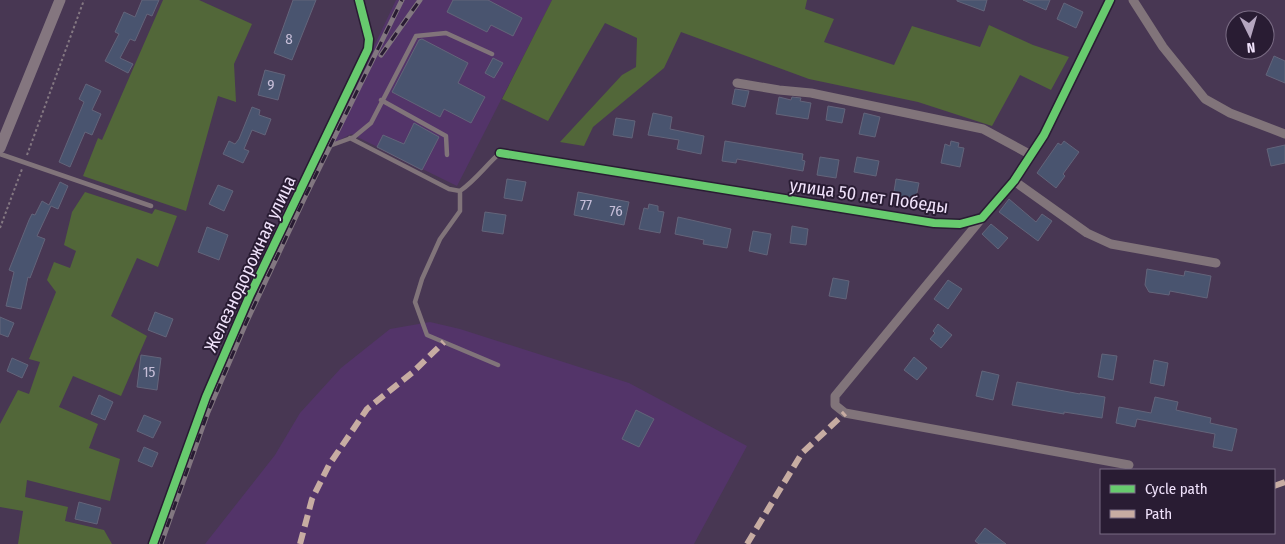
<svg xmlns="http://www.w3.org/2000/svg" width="1285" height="544" font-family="'Fira Sans Condensed',sans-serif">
<rect width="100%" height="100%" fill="#483753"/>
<path fill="#533469" d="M396,0H552L457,186L351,134L334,143L329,141Z
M430,322L460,329L629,383L747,446L694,544H205L275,455L300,413L341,368L390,329Z"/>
<path fill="#526739" d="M163,0H199L252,24L234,64L236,102L218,96L186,211L83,176L98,138L102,140Z
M552,0H807L805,9L834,19L824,42L894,65L912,26L980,47L989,25L1033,45L1069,57L1051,90L1020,75L992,126L918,102L809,79L681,32L664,68L593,127L584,146L560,142L622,75L636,67L637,38L605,23L548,121L502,99Z
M85,192L152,214L155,209L177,216L158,267L137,258L111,316L147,336L121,396L73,376L59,407L98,424L89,448L120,459L110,501L27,480L25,497L68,507L65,521L104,530L112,544H18L23,511L0,507V424L18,390L29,394L40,362L29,359L56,292L47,280L54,262L70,268L76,251L64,245L72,212Z"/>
<path fill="#49546f" stroke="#63647a" d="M142,0H159L152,16L147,14L135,41L130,39L120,58L133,64L128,73L105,61L119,34L115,32L124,12L135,17Z
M293,0H316L292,60L274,53Z
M453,0H488L522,18L513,36L491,25L487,32L447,12Z
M957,0H987L984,11L957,1Z
M1023,0H1050L1046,10Z
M1064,3L1083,12L1076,28L1057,19Z
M422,39L468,63L458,83L485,97L471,123L444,109L440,117L392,92L419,40Z
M1274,56L1285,61V83L1266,75Z
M493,58L503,63L494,78L485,73Z
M265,70L285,75L278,100L258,95Z
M86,84L101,91L92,110L101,114L92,135L85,132L70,167L59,162L84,102L79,99Z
M735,89L749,91L745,107L732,104Z
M779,97L791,100L792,97L801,98L800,101L811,103L808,119L776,114Z
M828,106L845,109L842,123L826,120Z
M252,107L260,110L259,115L271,119L265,135L252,130L244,149L249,151L243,163L223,154L229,141L235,144L239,139Z
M653,113L672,117L670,129L704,136L701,154L677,149L679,140L648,135Z
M864,113L880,117L875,137L859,134Z
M616,118L635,121L632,138L613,135Z
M414,123L439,137L422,170L377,147L383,135L404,144Z
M725,141L803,154L802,160L805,161L803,171L737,159L736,163L722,161Z
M951,141L959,143L958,147L964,148L960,167L941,163L945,144L950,146Z
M1064,141L1079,152L1063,174L1065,176L1056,188L1037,173L1058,143L1061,145Z
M1285,145V163L1271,166L1267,149Z
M820,157L839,160L836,178L817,175Z
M857,157L879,161L876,176L854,172Z
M507,179L526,182L522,201L504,198Z
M896,179L919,183L915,202L893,198Z
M60,182L68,186L58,209L51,206L37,236L45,239L30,278L28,277L21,309L6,306L14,272L9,270L29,220L32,214L35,215L42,201L49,205Z
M218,185L233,191L224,211L209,204Z
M578,192L629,202L624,225L574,215Z
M1009,199L1036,222L1042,214L1052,221L1038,241L999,212Z
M649,204L658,206V211L664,212L660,233L639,229L644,208L648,209Z
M485,212L506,215L503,234L482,231Z
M678,217L731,229L727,248L703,244L704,240L675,234Z
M991,224L1008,238L998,249L982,234Z
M792,226L808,229L806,245L790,243Z
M207,227L228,235L219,260L198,252Z
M753,231L771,234L767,255L749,251Z
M1147,269L1184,276L1185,271L1211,276L1207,298L1170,291L1169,295L1149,292L1145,285Z
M833,278L849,281L846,299L829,296Z
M948,280L962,289L948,309L934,299Z
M155,312L173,319L166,337L148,330Z
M0,317L14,323L8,337L0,334Z
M938,324L952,335L941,348L930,339L935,333L933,331Z
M1102,354L1117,356L1113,380L1098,377Z
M141,355L161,358L157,390L137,387Z
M914,357L927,368L917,380L904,370Z
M12,358L28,365L22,378L7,371Z
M1154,360L1168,363L1164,386L1150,383Z
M982,371L999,375L993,400L976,396Z
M1017,382L1080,394V393L1105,397L1102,418L1064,412V414L1012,405Z
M99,395L113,402L105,420L91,414Z
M1155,397L1178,402L1176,410L1211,418L1210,423L1237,429L1232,451L1213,447L1215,434L1137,419L1135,427L1116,423L1119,407L1151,413Z
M636,410L654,419L639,447L622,439Z
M144,415L161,422L153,438L137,431Z
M144,447L158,453L152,467L138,461Z
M79,502L101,508L97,524L75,519Z
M985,528L1006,544H979L975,541Z"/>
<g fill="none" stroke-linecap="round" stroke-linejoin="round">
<path stroke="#847882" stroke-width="2" stroke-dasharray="2.5 2.5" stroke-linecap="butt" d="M27,155L84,0
M0,228L22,169"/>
<path stroke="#81747a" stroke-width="4.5" d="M381,100L446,136L447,155
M350,138L449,189L460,191C476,180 486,165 500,153
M321,149L354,137L371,123L416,36L446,33L492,54
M0,154L151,206
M460,191V211L440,239L422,279L415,302L427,335L498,365"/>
<path stroke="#81747a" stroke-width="9" d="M1133,0L1163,47L1205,99L1230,113L1285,134
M737,83L779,90L811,93L983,129L1031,155
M500,153L934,223L960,224L982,218L1014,181L1044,135L1110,0
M1014,181L1087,233L1111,244L1216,263
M982,218L835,396V405L845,413L1129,465
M153,544L206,397L250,295L368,49L369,39L359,0"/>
<path stroke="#84767f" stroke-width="11" d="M0,148L60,0"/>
<g stroke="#827780" stroke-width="5">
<path id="rail" d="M381,55L420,0
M161,544L208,412L246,323L305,197L402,0"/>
</g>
<use href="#rail" stroke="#291c33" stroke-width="3" stroke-dasharray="9" stroke-linecap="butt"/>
<path stroke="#c7aca2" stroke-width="6" stroke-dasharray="12 6" stroke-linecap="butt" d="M1274,486L1285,482
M1100,528H1101
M300,544L312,499L329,465L367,409L413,372L444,342
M747,544L802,453L845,413"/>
<g stroke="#291c33" stroke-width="11">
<path id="cycleway" d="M500,153L934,223L960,224L982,218L1014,181L1044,135L1110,0
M153,544L206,397L250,295L368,49L369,39L359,0"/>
</g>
<use href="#cycleway" stroke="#67ca6e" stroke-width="8"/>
</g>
<g text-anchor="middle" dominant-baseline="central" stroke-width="4" stroke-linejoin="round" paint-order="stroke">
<g font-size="15" fill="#c6bed8">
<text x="289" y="39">8</text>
<text x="271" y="85">9</text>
<text x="586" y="205">77</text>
<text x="616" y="211">76</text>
<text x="149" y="372">15</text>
</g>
<g font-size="18" fill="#f0e2fb" stroke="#291c33">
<text transform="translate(869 196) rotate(8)">улица 50 лет Победы</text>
<text transform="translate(250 264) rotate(-65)">Железнодорожная улица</text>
</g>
</g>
<rect x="1100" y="469" width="175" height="65" fill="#291c33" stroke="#796b83"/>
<rect x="1110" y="485" width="25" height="8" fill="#67ca6e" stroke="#796b83"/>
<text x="1145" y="494" font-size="15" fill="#f0e2fb">Cycle path</text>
<rect x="1110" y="510" width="25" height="8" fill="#c7aca2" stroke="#796b83"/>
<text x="1145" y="519" font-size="15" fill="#f0e2fb">Path</text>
<g transform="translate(1250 35) rotate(175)"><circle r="24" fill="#291c33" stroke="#796b83"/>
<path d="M0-4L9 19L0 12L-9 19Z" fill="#b5a6c0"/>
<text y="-8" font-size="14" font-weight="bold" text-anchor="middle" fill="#f0e2fb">N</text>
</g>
</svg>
